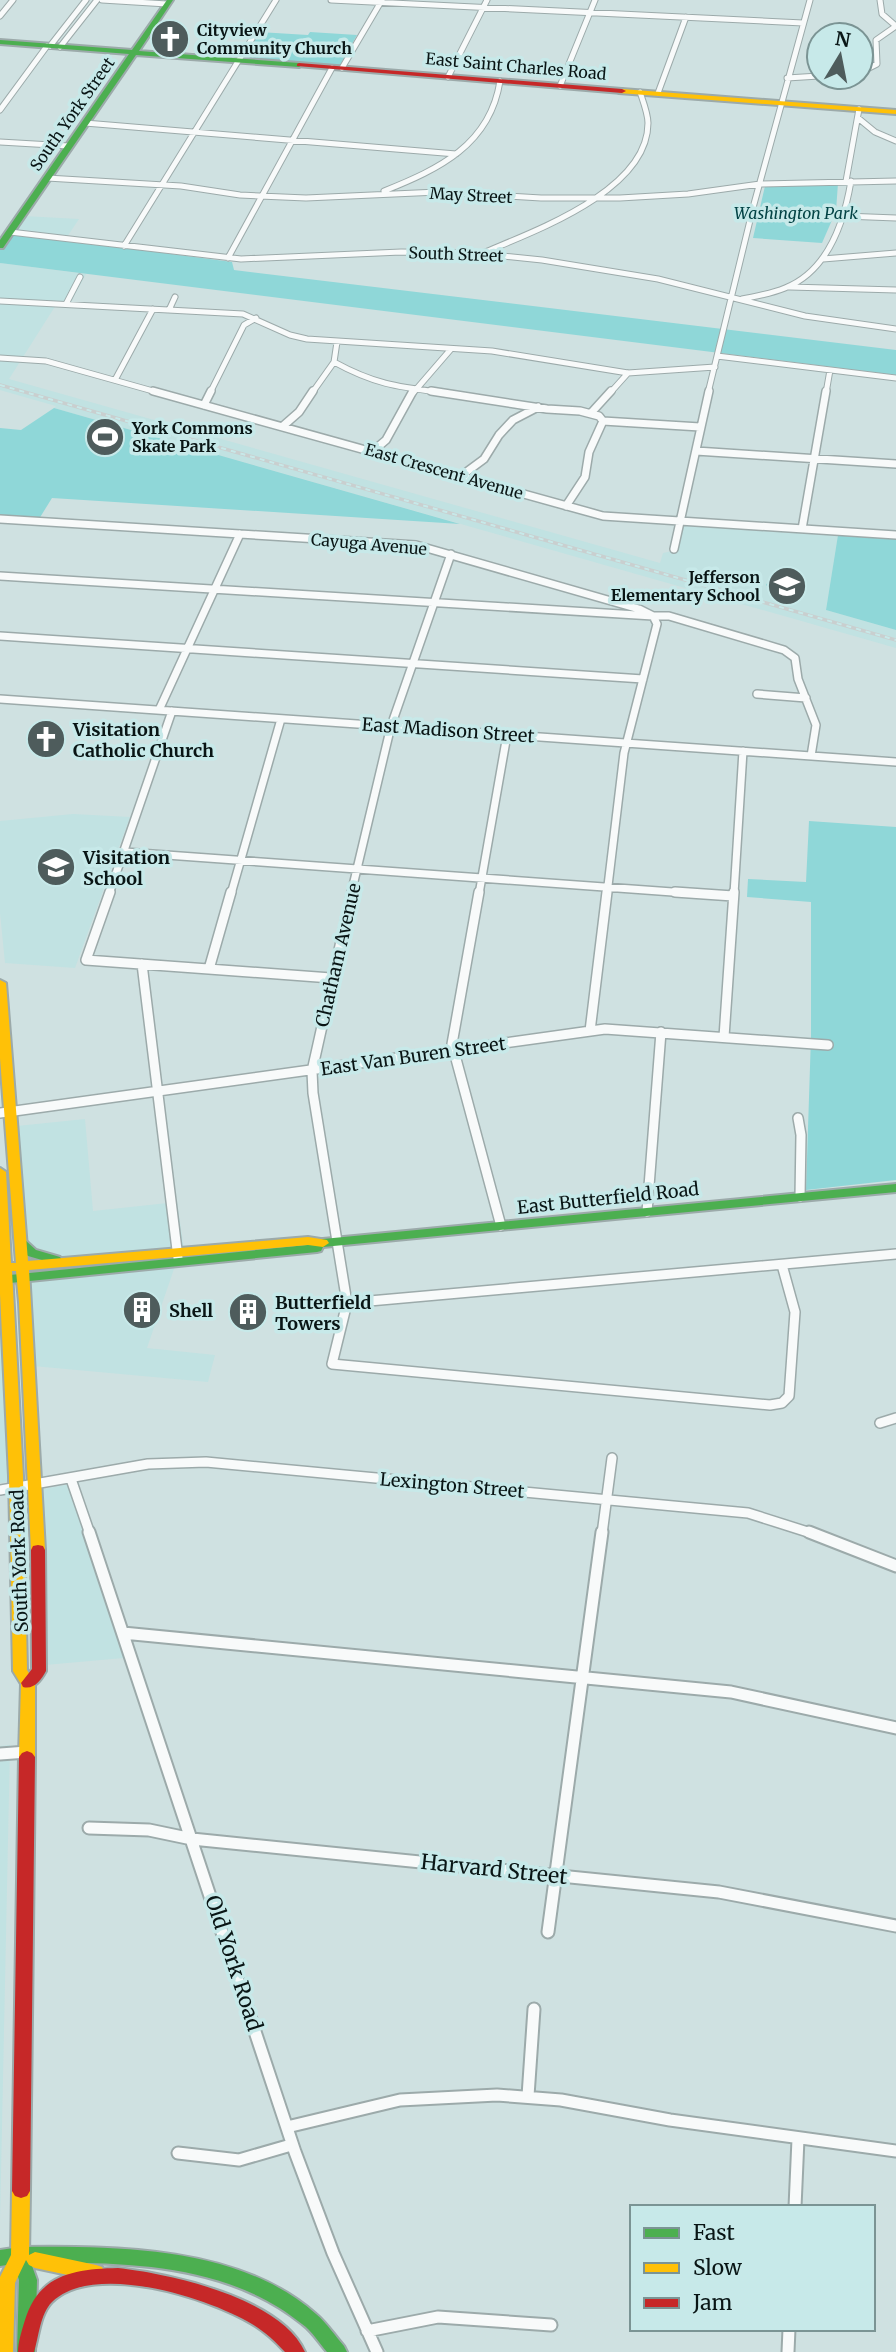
<svg xmlns="http://www.w3.org/2000/svg" width="896" height="2352" font-family="Merriweather,serif">
<rect width="100%" height="100%" fill="#cfe1e1"/>
<path fill="#c1e2e2" d="M24,216L79,219L65,240L13,233Z
M0,263L86,274L70,304L0,300Z
M0,302L56,305L9,379L660,563L663,553L677,550L683,525L838,535L826,610L896,630V648L54,408L56,406L0,390Z
M73,814L130,817L75,968L5,963L0,913V821Z
M85,1119L93,1211L177,1202L184,1249L28,1262L17,1126Z
M175,1266L147,1348L215,1355L208,1382L33,1366L29,1281Z
M0,1283L15,1481L0,1483Z
M77,1483L135,1657L45,1665L37,1490Z
M10,1745L0,2222V2223V1746Z"/>
<path fill="#8fd7d8" d="M259,32L308,35L310,32L357,35L339,67L241,59Z
M838,183L836,211L822,243L753,238L765,186Z
M13,233L232,262L234,270L896,350V375L0,263V241Z
M54,408L460,524L52,498L39,519L0,517V428L21,430Z
M838,535L896,539V630L826,610Z
M779,576L802,579L806,583L801,594L771,590L766,585L771,577Z
M809,821L896,827V1180L806,1190L811,1036V902L747,897L748,879L806,882Z"/>
<g fill="none" stroke-linecap="round" stroke-linejoin="round">
<g stroke="#9caaaa" stroke-width="7">
<path id="street-far3" d="M102,0L167,4
M331,0L803,23
M880,0L882,14L896,26
M0,16L13,0
M50,46L86,0
M60,47L97,0
M342,68L382,0
M861,72L877,64L876,40L896,26
M448,77L487,0
M787,78L819,76
M560,86L595,0
M658,93L686,17
M0,110L47,46
M858,118L875,132L896,141
M85,123L456,154
M0,142L69,146
M47,178L181,186L240,195L306,198L438,192L541,198H620L688,194L760,184L896,181
M846,181L859,109
M384,191C439,169 490,145 500,81
M844,216L896,218
M10,232L241,259L401,252L474,253L542,260L658,279L805,316L896,329
M124,246L276,0
M483,253C534,231 648,191 648,123C648,114 643,101 640,92
M228,258L332,68
M823,259L896,253
M790,287L896,290
M742,299C756,296 771,294 785,288C828,271 844,223 851,181
M0,301L243,314L290,335L307,339L492,351L628,373L715,367
M66,304L80,277
M169,310L175,297
M337,342L334,362C376,385 399,387 445,393
M717,356L896,378
M0,358L46,361L160,393
M115,380L153,309
M210,393L244,325L256,318
M312,393L334,362
M413,393L451,349
M610,393L628,373
M708,393L754,204L810,0
M826,393L830,370"/>
</g>
<g stroke="#9caaaa" stroke-width="10">
<path id="street-far2" d="M153,391L603,516L896,535
M431,391L547,409L580,411L599,416L603,421L700,427
M204,405L211,391
M591,413L611,391
M283,426L299,412L313,391
M373,451L386,440L413,391
M696,451L896,464
M461,476L484,459L499,435L513,420L538,407
M566,506L585,477L589,452L603,421
M0,519L416,545L639,609L653,616H669L784,650L795,658L798,679L816,725L811,756
M802,529L826,391
M674,549L709,391
M0,576L653,616L657,624L624,753L607,894
M0,636L643,679
M757,694L806,698
M0,699L896,762
M159,710L240,534
M125,852L700,894
M109,894L172,711
M231,894L281,719
M351,894L391,726L451,554
M479,894L507,735
M734,894L743,751"/>
</g>
<g stroke="#9caaaa" stroke-width="12">
<path id="street-far1" d="M110,892L86,960L331,978
M352,892L312,1071L313,1093L347,1303L332,1364L770,1405L782,1403L789,1396L795,1312L782,1265
M479,892L452,1044L501,1226
M675,892L733,896
M142,964L178,1258
M209,969L231,892
M590,1031L607,892
M724,1037L734,892
M0,1113L605,1029L828,1045
M798,1118L801,1135L800,1197
M647,1212L661,1032
M347,1303L896,1254
M880,1423L896,1418
M71,1479L90,1534
M0,1490L148,1464L206,1462L748,1513L814,1534
M602,1534L612,1458"/>
</g>
<g stroke="#9caaaa" stroke-width="15">
<path id="street" d="M89,1532L295,2152L333,2253L377,2352
M809,1532L896,1566
M123,1633L731,1692L896,1728
M0,1754L27,1752
M89,1828L149,1830L192,1839L719,1892L896,1926
M548,1932L602,1532
M528,2096L534,2009
M287,2127L400,2100L497,2095L561,2100L670,2120L896,2151
M178,2153L239,2160L291,2145
M795,2207L798,2139
M367,2331L438,2317L551,2325
M788,2352L789,2329"/>
</g>
<g stroke="#9caaaa" stroke-width="4">
<path id="fast" d="M167,0H173L139,51L299,63L302,65L299,67L136,55L3,248H0V240L129,54L0,44V40L132,50Z
M896,1184V1192L323,1247L321,1251L317,1252L0,1284V1276L317,1244L319,1240L323,1239Z
M21,1239L25,1240L36,1250L60,1257L62,1260L56,1264L28,1256L15,1243Z
M20,2247C116,2246 240,2246 316,2314C327,2323 335,2336 344,2346L347,2352H327C319,2343 312,2331 302,2324C227,2263 124,2262 31,2263L37,2280L35,2352H17L19,2280L14,2264L0,2266V2250Z"/>
</g>
<g stroke="#9caaaa" stroke-width="4">
<path id="slow" d="M622,89L896,110V114L619,93L618,91Z
M0,980L6,983L28,1261L308,1237L327,1240L329,1243L323,1247L308,1245L29,1270L45,1550L43,1554H33L31,1550L19,1302L16,1271H12L23,1476L27,1670L35,1683V1757L32,1761L27,1763L22,1761L19,1757L21,1684L13,1671L9,1476L0,1294V1168L6,1172L11,1263H16L0,1058Z
M21,2184L27,2186L30,2191L29,2255L35,2252L96,2265L102,2267L105,2273L102,2279L96,2281L35,2268L29,2265L26,2260L15,2283L13,2352H0V2277L11,2255L12,2191L15,2186Z"/>
</g>
<g stroke="#9caaaa" stroke-width="4">
<path id="jam" d="M299,63L622,89L626,91L622,93L297,66V64Z
M38,1545L43,1546L45,1550L46,1671C41,1680 34,1690 23,1687L21,1683L32,1669L31,1550L33,1546Z
M27,1751L32,1753L35,1757L30,2191L27,2196L21,2198L15,2196L12,2191L19,1757L22,1753Z
M118,2268C171,2274 281,2298 305,2352H285C275,2341 264,2331 252,2324C209,2298 94,2261 52,2302C40,2314 39,2336 34,2352H18C18,2342 22,2330 25,2320C39,2274 75,2269 118,2268Z"/>
</g>
<use href="#street-far3" stroke="#f8fafa" stroke-width="5"/>
<use href="#street-far2" stroke="#f8fafa" stroke-width="7"/>
<use href="#street-far1" stroke="#f8fafa" stroke-width="9"/>
<use href="#street" stroke="#f8fafa" stroke-width="11"/>
<use href="#fast" fill="#4caf50" fill-rule="evenodd"/>
<use href="#slow" fill="#ffc107" fill-rule="evenodd"/>
<use href="#jam" fill="#c62828" fill-rule="evenodd"/>
<g stroke="#c9cfcf" stroke-width="3.5">
<path id="rail" d="M0,385L896,640"/>
</g>
<use href="#rail" stroke="#c7e9e9" stroke-width="2" stroke-dasharray="5" stroke-linecap="butt"/>
</g>
<defs>
<g id="church-disc" transform="scale(2.0125)"><circle r="9.5" fill="#4e5c5c" stroke="#c7e9e9"/><path d="M-1.2-6h2.4v3.5h3.3v2.4h-3.3V6h-2.4V-.1h-3.3v-2.4h3.3Z" fill="#fff"/></g>
<g id="stadium-disc" transform="scale(2.0125)"><circle r="9.5" fill="#4e5c5c" stroke="#c7e9e9"/><path d="M0-5a6.5 5 0 1 0 0 10a6.5 5 0 1 0 0-10ZM-3.5-1.8h7v3.6h-7Z" fill="#fff"/></g>
<g id="school-disc" transform="scale(2.0125)"><circle r="9.5" fill="#4e5c5c" stroke="#c7e9e9"/><path d="M0-5L7-2L0 1L-7-2ZM-4 1L0 2.5L4 1V4Q0 6-4 4Z" fill="#fff"/></g>
<g id="building-disc" transform="scale(2.0125)"><circle r="9.5" fill="#4e5c5c" stroke="#c7e9e9"/><path d="M-4-6H4V6H1V3H-1V6H-4ZM-2.5-4.3h1.7v1.8h-1.7ZM.8-4.3h1.7v1.8H.8ZM-2.5-1h1.7V.8h-1.7ZM.8-1h1.7V.8H.8Z" fill="#fff"/></g>
</defs>
<g fill-rule="evenodd">
<use href="#church-disc" x="170" y="39"/>
<use href="#stadium-disc" x="105" y="437"/>
<use href="#school-disc" x="787" y="586"/>
<use href="#church-disc" x="46" y="739"/>
<use href="#school-disc" x="56" y="867"/>
<use href="#building-disc" x="142" y="1310"/>
<use href="#building-disc" x="248" y="1312"/>
</g>
<g text-anchor="middle" dominant-baseline="central" stroke-width="7" stroke-linejoin="round" paint-order="stroke">
<g font-size="16" font-weight="bold" fill="#091515" stroke="#c7e9e9" text-anchor="start">
<text x="197" y="30">Cityview<tspan x="197" dy="18">Community Church</tspan></text>
<text x="132" y="428">York Commons<tspan x="132" dy="18">Skate Park</tspan></text>
<text x="760" y="577" text-anchor="end">Jefferson<tspan x="760" dy="18">Elementary School</tspan></text>
</g>
<g font-size="16" fill="#091515" stroke="#c7e9e9">
<text transform="translate(516 66) rotate(5)">East Saint Charles Road</text>
<text transform="translate(72 114) rotate(-55)">South York Street</text>
<text transform="translate(471 195) rotate(3)">May Street</text>
<text transform="translate(456 254) rotate(2)">South Street</text>
<text transform="translate(444 471) rotate(16)">East Crescent Avenue</text>
<text transform="translate(369 544) rotate(5)">Cayuga Avenue</text>
</g>
<g font-size="16" font-style="italic" fill="#034345" stroke="#c7e9e9">
<text x="796" y="213">Washington Park</text>
</g>
<g font-size="18" font-weight="bold" fill="#091515" stroke="#c7e9e9" text-anchor="start">
<text x="73" y="729">Visitation<tspan x="73" dy="21">Catholic Church</tspan></text>
<text x="83" y="857">Visitation<tspan x="83" dy="21">School</tspan></text>
<text x="275" y="1302">Butterfield<tspan x="275" dy="21">Towers</tspan></text>
<text x="169" y="1310">Shell</text>
</g>
<g font-size="18" fill="#091515" stroke="#c7e9e9">
<text transform="translate(448 730) rotate(4)">East Madison Street</text>
<text transform="translate(338 955) rotate(-77)">Chatham Avenue</text>
<text transform="translate(413 1056) rotate(-8)">East Van Buren Street</text>
<text transform="translate(608 1198) rotate(-6)">East Butterfield Road</text>
<text transform="translate(452 1485) rotate(5)">Lexington Street</text>
<text transform="translate(19 1561) rotate(-92)">South York Road</text>
</g>
<g font-size="21" fill="#091515" stroke="#c7e9e9">
<text transform="translate(494 1869) rotate(6)">Harvard Street</text>
<text transform="translate(234 1963) rotate(72)">Old York Road</text>
</g>
</g>
<rect x="630" y="2205" width="245" height="126" fill="#c7e9e9" stroke="#7b9494" stroke-width="2"/>
<rect x="644" y="2228" width="35" height="10" fill="#4caf50" stroke="#7b9494" stroke-width="2"/>
<text x="693" y="2240" font-size="21" fill="#091515">Fast</text>
<rect x="644" y="2263" width="35" height="10" fill="#ffc107" stroke="#7b9494" stroke-width="2"/>
<text x="693" y="2275" font-size="21" fill="#091515">Slow</text>
<rect x="644" y="2298" width="35" height="10" fill="#c62828" stroke="#7b9494" stroke-width="2"/>
<text x="693" y="2310" font-size="21" fill="#091515">Jam</text>
<g transform="translate(840 56) rotate(10)"><circle r="33" fill="#c7e9e9" stroke="#7b9494" stroke-width="2"/>
<path d="M0-5L12 26L0 18L-12 26Z" fill="#4e5c5c"/>
<text y="-10" font-size="19" font-weight="bold" text-anchor="middle" fill="#091515">N</text>
</g>
</svg>
